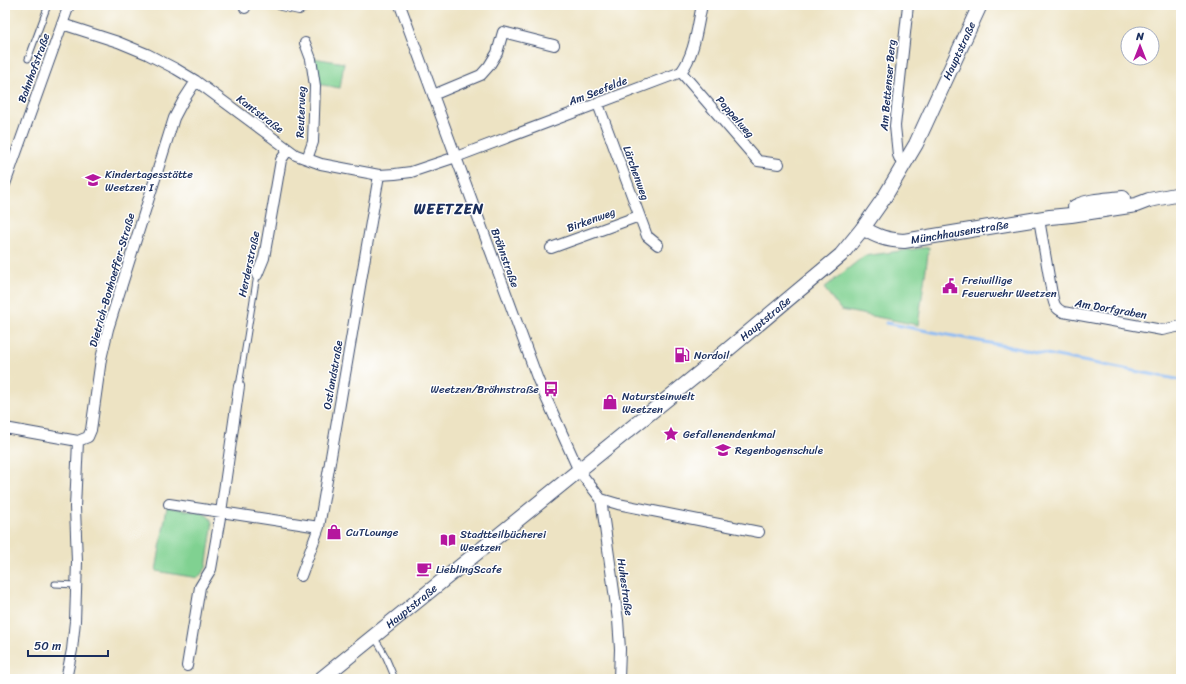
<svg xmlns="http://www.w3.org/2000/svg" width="1186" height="684" font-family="Sriracha,sans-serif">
<rect width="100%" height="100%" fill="#fff"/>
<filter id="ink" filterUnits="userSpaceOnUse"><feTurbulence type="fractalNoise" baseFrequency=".025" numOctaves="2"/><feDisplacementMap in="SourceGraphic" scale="8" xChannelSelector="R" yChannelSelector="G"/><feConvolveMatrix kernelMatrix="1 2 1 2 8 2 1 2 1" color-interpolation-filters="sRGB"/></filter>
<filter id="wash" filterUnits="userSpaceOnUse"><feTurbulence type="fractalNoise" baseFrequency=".012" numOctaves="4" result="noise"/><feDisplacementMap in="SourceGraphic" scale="16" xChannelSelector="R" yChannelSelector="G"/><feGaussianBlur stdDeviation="0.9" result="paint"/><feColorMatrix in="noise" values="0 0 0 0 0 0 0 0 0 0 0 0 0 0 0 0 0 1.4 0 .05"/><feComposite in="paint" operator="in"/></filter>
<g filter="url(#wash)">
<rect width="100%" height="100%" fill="#ede3c3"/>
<path fill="#80d191" stroke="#4e8078" d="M313,58L344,63L340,88L317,84Z
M929,247L918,325L841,310L824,288L864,256Z
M167,507L202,513C209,516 213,519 212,528L206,568L198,578L156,571Z"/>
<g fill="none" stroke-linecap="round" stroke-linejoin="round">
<path stroke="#89baf5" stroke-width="3" d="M886,323L1181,380"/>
</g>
</g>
<g filter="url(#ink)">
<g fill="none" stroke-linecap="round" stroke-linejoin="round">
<g stroke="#3a4a6d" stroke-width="7">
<path id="lane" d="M28,59L48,5
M239,386L257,275
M55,584L76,585
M373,637C384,649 389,665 395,679"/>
</g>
<g stroke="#3a4a6d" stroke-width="12">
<path id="street" d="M281,5L299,9L302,7L303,5
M400,5L538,380L579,471L601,499L618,620L620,649L619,679
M245,8V5
M62,24L118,42L147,54L176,69L196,81L296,155L321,164L379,175L395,174L411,172L456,157L681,72C695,54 697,27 702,5
M305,43L311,59L315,86L313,142L307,159
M681,72L758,161L779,164
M433,95L481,75L489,66L497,53L503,32L554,45
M598,104L647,236L658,245
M903,166L898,155L895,126L908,5
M5,184L69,5
M1039,219L1052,294C1054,303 1054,308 1063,312L1162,330L1181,326
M551,248L639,216
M257,275L264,258L281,160L288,150
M5,428L78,441
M601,499L618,504L759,532
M169,504L319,527
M301,576L319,527L379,175
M187,666L200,587L211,569L221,512L239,386
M66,679L72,650L75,621L77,562L75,507L78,441L88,437L91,430L101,359L108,329L174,118L183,101L196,81"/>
</g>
<g stroke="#3a4a6d" stroke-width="16">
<g id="secondary">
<path d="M1075,207C1089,200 1107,200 1123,198"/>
<path id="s1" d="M863,228C877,237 887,240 904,241L1050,217L1071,215L1136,205L1149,200L1181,194"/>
<path id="s2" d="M321,679L719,357L841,255L863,228L884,198L916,144L980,5"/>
</g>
</g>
<use href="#lane" stroke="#fff" stroke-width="5"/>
<use href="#street" stroke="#fff" stroke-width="10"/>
<use href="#secondary" stroke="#fff" stroke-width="14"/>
</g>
</g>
<defs>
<g id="school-bare" transform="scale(1.2)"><path d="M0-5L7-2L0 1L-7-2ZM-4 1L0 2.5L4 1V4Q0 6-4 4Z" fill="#b5179e" stroke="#fff" stroke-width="2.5" paint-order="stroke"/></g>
<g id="civic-bare" transform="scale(1.2)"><path d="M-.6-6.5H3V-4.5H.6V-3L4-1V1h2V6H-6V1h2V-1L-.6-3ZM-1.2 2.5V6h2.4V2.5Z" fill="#b5179e" stroke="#fff" stroke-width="2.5" paint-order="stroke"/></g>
<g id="fuel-bare" transform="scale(1.2)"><path d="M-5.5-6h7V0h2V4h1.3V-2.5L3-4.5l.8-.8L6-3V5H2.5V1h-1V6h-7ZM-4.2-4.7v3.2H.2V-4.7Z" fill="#b5179e" stroke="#fff" stroke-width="2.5" paint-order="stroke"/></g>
<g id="bus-bare" transform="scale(1.2)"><path d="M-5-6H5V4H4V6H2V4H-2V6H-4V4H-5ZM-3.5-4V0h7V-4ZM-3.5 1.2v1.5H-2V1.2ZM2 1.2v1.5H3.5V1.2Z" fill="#b5179e" stroke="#fff" stroke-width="2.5" paint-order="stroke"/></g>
<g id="shop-bare" transform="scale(1.2)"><path d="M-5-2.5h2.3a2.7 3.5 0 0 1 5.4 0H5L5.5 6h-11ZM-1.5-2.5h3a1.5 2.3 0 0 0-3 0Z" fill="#b5179e" stroke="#fff" stroke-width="2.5" paint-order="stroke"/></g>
<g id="sight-bare" transform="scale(1.2)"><path d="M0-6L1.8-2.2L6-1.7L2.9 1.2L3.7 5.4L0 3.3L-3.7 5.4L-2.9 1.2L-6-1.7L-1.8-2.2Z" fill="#b5179e" stroke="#fff" stroke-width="2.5" paint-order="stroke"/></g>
<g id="library-bare" transform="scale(1.2)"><path d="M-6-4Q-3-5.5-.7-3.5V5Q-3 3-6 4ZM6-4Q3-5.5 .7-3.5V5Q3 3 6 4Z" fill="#b5179e" stroke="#fff" stroke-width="2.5" paint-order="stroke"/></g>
<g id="cafe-bare" transform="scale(1.2)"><path d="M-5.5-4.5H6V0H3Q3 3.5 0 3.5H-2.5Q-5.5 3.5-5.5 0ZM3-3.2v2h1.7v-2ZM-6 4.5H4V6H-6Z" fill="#b5179e" stroke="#fff" stroke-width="2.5" paint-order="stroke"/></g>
</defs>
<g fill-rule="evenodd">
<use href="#school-bare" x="93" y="180"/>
<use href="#civic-bare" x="950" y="286"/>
<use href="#fuel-bare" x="682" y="355"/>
<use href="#bus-bare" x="551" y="389"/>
<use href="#shop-bare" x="610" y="402"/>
<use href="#sight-bare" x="671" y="434"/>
<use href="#school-bare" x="723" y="450"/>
<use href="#shop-bare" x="334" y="532"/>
<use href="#library-bare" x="448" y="540"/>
<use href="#cafe-bare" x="424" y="569"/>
</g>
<g text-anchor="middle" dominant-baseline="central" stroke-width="3" stroke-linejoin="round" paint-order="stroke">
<g font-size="11" fill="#1b2f5e" stroke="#fff">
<text stroke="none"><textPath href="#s2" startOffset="908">Hauptstraße</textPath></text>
<text transform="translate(34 68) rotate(-70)">Bahnhofstraße</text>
<text transform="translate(888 85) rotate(-85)">Am Bettenser Berg</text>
<text transform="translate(598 91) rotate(-21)">Am Seefelde</text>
<text transform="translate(301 112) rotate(-88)">Reuterweg</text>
<text transform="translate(260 114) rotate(37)">Kantstraße</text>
<text transform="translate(735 117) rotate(49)">Pappelweg</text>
<text transform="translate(636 173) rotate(70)">Lärchenweg</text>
<text transform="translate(591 220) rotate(-20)">Birkenweg</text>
<text stroke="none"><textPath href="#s1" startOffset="100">Münchhausenstraße</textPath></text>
<text transform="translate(505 258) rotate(70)">Bröhnstraße</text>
<text transform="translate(249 264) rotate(-78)">Herderstraße</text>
<text transform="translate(112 280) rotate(-74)">Dietrich-Bonhoeffer-Straße</text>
<text transform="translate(1111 309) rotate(10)">Am Dorfgraben</text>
<text stroke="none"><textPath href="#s2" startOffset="572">Hauptstraße</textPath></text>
<text transform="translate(333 375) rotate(-80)">Ostlandstraße</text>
<text transform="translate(625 587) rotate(82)">Huhestraße</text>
<text stroke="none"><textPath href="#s2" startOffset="116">Hauptstraße</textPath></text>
</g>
<g font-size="11" fill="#1b2f5e" stroke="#fff" text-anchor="start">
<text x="105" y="174">Kindertagesstätte<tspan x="105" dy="13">Weetzen I</tspan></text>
<text x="962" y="280">Freiwillige<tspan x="962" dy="13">Feuerwehr Weetzen</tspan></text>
<text x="694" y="355">Nordoil</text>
<text x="539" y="389" text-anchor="end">Weetzen/Bröhnstraße</text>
<text x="622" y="396">Natursteinwelt<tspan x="622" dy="13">Weetzen</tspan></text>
<text x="683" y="434">Gefallenendenkmal</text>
<text x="735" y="450">Regenbogenschule</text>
<text x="346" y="532">CuTLounge</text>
<text x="460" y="534">Stadtteilbücherei<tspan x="460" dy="13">Weetzen</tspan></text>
<text x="436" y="569">LieblingScafe</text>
</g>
<g font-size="15" font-weight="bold" letter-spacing="1" fill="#1b2f5e" stroke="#fff">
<text x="449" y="209">WEETZEN</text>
</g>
</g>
<rect width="1186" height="684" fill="none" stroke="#fff" stroke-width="20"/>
<g transform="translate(1140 46)"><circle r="19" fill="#ffffff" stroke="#a4acbf"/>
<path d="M0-3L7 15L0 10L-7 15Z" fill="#b5179e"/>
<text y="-6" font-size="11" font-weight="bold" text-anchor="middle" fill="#1b2f5e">N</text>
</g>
<path d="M28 650v6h80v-6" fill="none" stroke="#1b2f5e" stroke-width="2"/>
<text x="34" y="650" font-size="12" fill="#1b2f5e" stroke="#ffffff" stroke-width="3" paint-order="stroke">50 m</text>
</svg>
